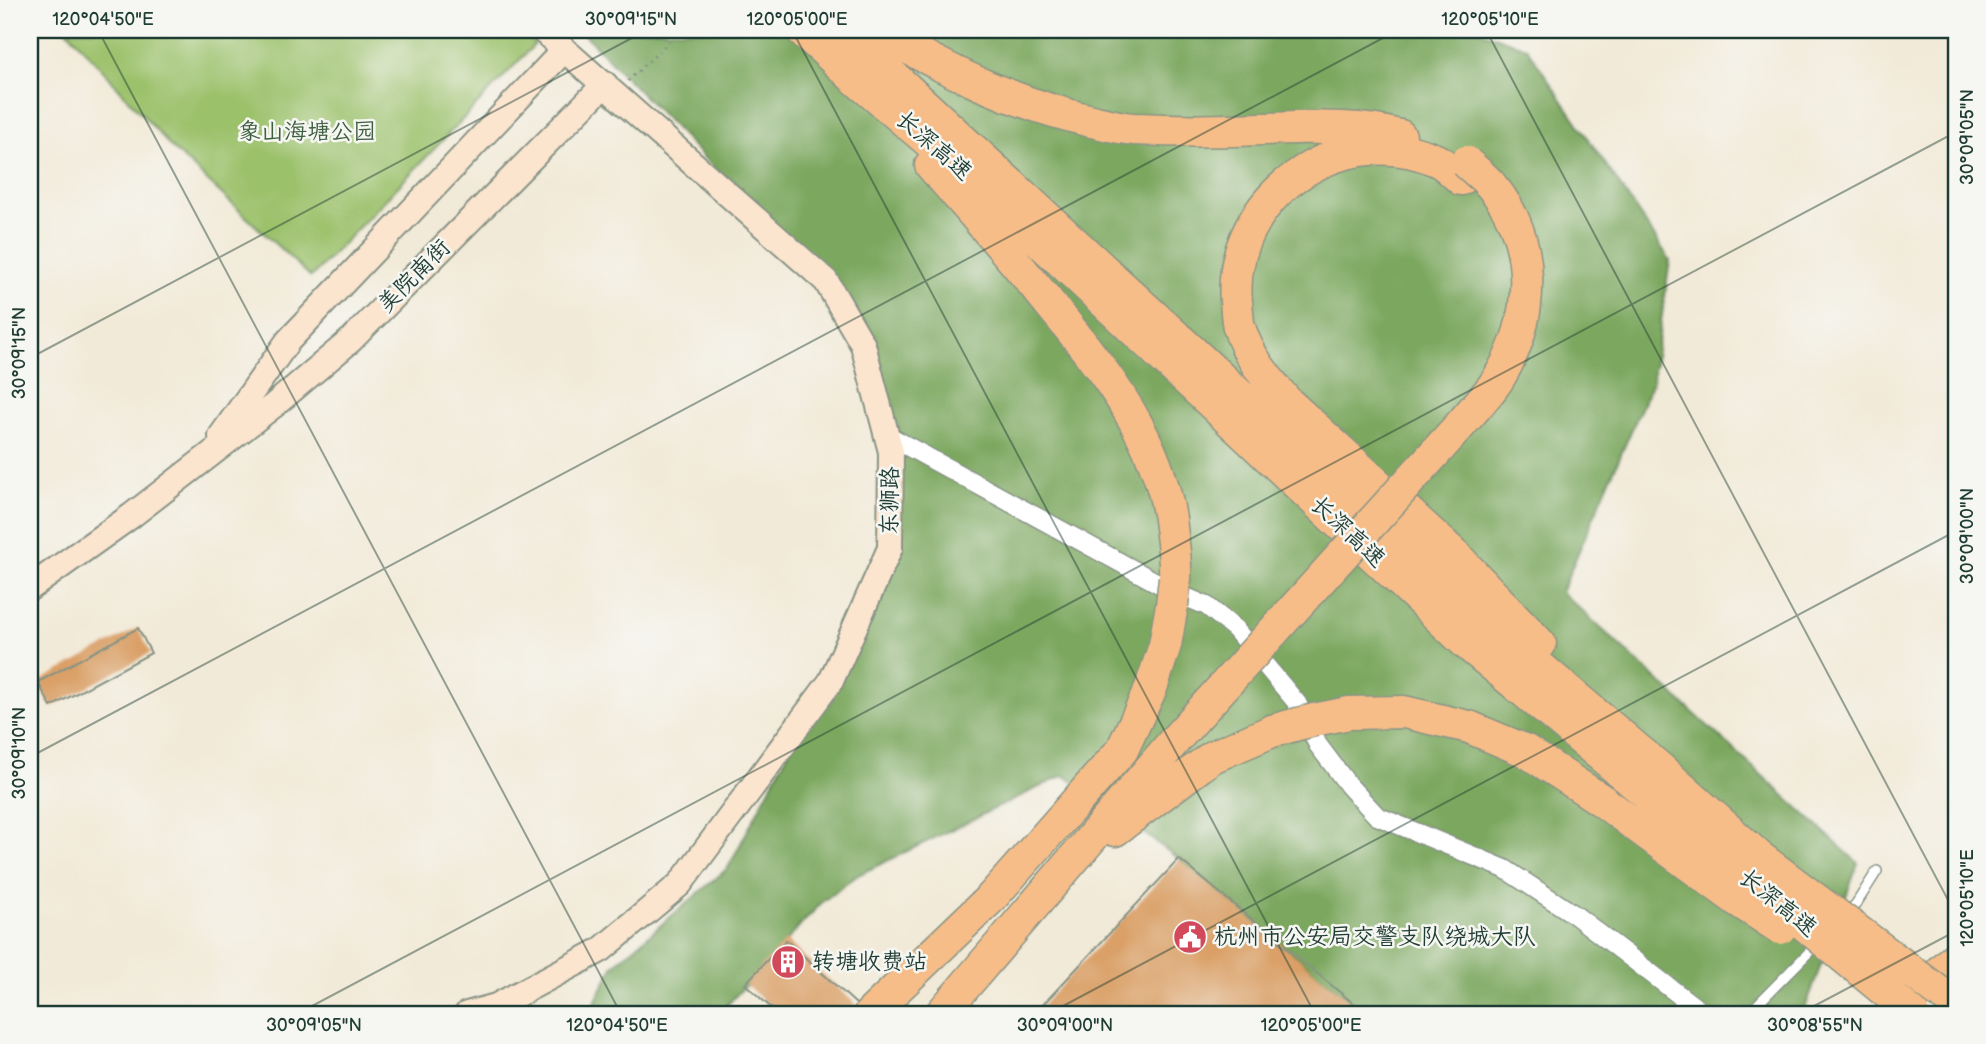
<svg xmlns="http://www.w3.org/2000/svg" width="1986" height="1044" font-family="'Balsamiq Sans','LXGW WenKai TC',sans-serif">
<rect width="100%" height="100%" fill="#f6f6f2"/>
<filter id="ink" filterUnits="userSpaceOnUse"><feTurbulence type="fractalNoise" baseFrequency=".0143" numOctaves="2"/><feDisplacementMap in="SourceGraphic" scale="14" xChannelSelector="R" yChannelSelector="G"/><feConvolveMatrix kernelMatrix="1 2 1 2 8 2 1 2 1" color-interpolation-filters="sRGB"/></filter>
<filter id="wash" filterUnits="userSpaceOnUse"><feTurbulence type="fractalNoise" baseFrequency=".00686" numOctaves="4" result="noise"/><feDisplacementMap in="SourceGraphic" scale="28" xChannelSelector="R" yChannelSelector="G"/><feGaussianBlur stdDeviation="1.57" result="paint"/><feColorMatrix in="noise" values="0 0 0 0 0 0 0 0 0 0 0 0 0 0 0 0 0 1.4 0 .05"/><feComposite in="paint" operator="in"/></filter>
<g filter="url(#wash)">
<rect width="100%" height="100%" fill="#f2ead8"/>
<path fill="#9bc16b" stroke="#5d7f50" stroke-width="2" d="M67,30H519L535,44L311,277L171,147Z"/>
<path fill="#7ca75f" stroke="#4e724a" stroke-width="2" d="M580,30H1478L1527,48L1670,260L1652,383L1561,592L1858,863L1803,1014H1366L1179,859L1064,775L858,875L823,901L719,1014H589L614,965L728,868L812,707L890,548L887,435L863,345L802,259Z"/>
<g id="blocks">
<path fill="#daa068" d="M138,628L151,653L51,707L38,682Z
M1179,859L1366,1014H1034Z
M786,940L867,1014H778L745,984Z"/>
</g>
</g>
<g filter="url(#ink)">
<use href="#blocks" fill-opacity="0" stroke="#889486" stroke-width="2"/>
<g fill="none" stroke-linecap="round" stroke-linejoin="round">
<g stroke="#889486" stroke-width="12">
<path id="lane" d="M1846,914L1856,904L1877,871
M1748,1014L1819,942"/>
</g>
<g stroke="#889486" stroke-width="21">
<path id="street" d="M887,435L1174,592L1207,606L1235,629L1297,703L1318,745L1349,786L1377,816L1505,869L1575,915L1704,1014"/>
</g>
<g stroke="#889486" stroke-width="28">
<path id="secondary" d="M221,436L288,341L564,50
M30,588L131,516L273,406L351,340L605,84
M467,1014L496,1006L601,950L680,884L831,681L890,548L891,452L863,345L826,281L542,30"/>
</g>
<g stroke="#889486" stroke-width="35">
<path id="highway" d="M802,30L851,75L982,187L1466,643L1744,875
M843,30L1482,618L1657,766L1758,856
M877,30C945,70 1014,104 1092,121C1105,124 1120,128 1134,129C1176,131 1219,131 1262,129C1308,128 1355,124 1400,136
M931,165C971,211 1011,256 1049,303C1106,372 1164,444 1172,535C1174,550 1176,564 1175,578
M1461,179C1454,173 1445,164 1436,160C1341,118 1227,197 1236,301C1237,309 1237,319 1239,327C1248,357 1268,380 1287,402L1455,555L1540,644
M1314,720L1349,713L1404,712L1469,727L1526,751L1601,800L1737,900
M1115,830L1212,757L1272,731L1294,725
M870,1014L992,897L1122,750L1151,688L1165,645L1172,605
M941,1014L1175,740
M1893,1014L1956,957"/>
</g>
<path stroke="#889486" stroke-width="2.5" stroke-dasharray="2 5" stroke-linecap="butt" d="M628,81L681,30
M1855,1014L1866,1007"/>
<use href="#lane" stroke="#fff" stroke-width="9"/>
<use href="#street" stroke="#fff" stroke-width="18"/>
<use href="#secondary" stroke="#fce5cf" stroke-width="24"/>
<use href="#highway" stroke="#f7bd88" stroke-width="32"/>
<g stroke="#889486" stroke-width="35" stroke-linecap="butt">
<path id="highway-bridge" d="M1172,605L1175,578
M1294,725L1314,720
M1175,740L1463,422C1475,407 1491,392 1500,376C1536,316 1537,238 1490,184C1483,176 1473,169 1466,162
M1758,856L1956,1005
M1744,875L1913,1014
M1737,900L1780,928"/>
</g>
<use href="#highway-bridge" stroke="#f7bd88" stroke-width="32"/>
</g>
</g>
<path fill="none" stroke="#1f3d34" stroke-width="2" stroke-opacity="0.45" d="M98,30L621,1014M792,30L1315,1014M1486,30L1956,915M30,358L647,30M30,757L1398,30M297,1014L1956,132M1048,1014L1956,531M1799,1014L1956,931"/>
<defs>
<g id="civic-disc" transform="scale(1.75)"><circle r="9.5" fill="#d1495b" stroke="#f6f6f2"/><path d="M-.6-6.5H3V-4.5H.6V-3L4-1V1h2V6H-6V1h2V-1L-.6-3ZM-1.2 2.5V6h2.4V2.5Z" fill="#fff"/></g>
<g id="building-disc" transform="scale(1.75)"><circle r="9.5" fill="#d1495b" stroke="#f6f6f2"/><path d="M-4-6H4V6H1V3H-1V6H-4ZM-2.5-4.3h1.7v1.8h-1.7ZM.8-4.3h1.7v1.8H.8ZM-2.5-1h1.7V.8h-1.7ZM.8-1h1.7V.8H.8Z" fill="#fff"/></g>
</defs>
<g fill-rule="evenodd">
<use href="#civic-disc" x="1190" y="937"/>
<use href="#building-disc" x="788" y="962"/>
</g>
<g text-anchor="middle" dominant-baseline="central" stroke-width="5" stroke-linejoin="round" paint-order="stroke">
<g font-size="23" fill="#3e5e42" stroke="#f6f6f2">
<text x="307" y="132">象山海塘公园</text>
</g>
<g font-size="23" fill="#1f3d34" stroke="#f6f6f2">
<text transform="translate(934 146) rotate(41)">长深高速</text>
<text transform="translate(414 276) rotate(-45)">美院南街</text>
<text transform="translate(890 501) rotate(-89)">东狮路</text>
<text transform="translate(1348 532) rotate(43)">长深高速</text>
<text transform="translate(1778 903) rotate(39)">长深高速</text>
</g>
<g font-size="23" fill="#1f3d34" stroke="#f6f6f2" text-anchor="start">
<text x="1214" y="937">杭州市公安局交警支队绕城大队</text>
<text x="812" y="962">转塘收费站</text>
</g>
</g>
<rect width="1986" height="1044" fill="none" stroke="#f6f6f2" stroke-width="77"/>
<rect x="38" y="38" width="1910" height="968" fill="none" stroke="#1f3d34" stroke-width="2.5"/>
<g font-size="18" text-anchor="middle" fill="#1f3d34">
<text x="103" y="25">120°04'50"E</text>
<text x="631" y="25">30°09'15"N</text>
<text x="797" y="25">120°05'00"E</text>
<text x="1490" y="25">120°05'10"E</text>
<text transform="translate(1967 137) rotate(-90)" y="6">30°09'05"N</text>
<text transform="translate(19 353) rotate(-90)" y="6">30°09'15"N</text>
<text transform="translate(1967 536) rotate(-90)" y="6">30°09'00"N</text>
<text transform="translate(19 753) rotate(-90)" y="6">30°09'10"N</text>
<text transform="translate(1967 898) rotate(-90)" y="6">120°05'10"E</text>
<text x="314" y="1031">30°09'05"N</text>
<text x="617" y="1031">120°04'50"E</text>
<text x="1065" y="1031">30°09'00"N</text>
<text x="1311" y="1031">120°05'00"E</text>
<text x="1815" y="1031">30°08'55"N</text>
</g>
</svg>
